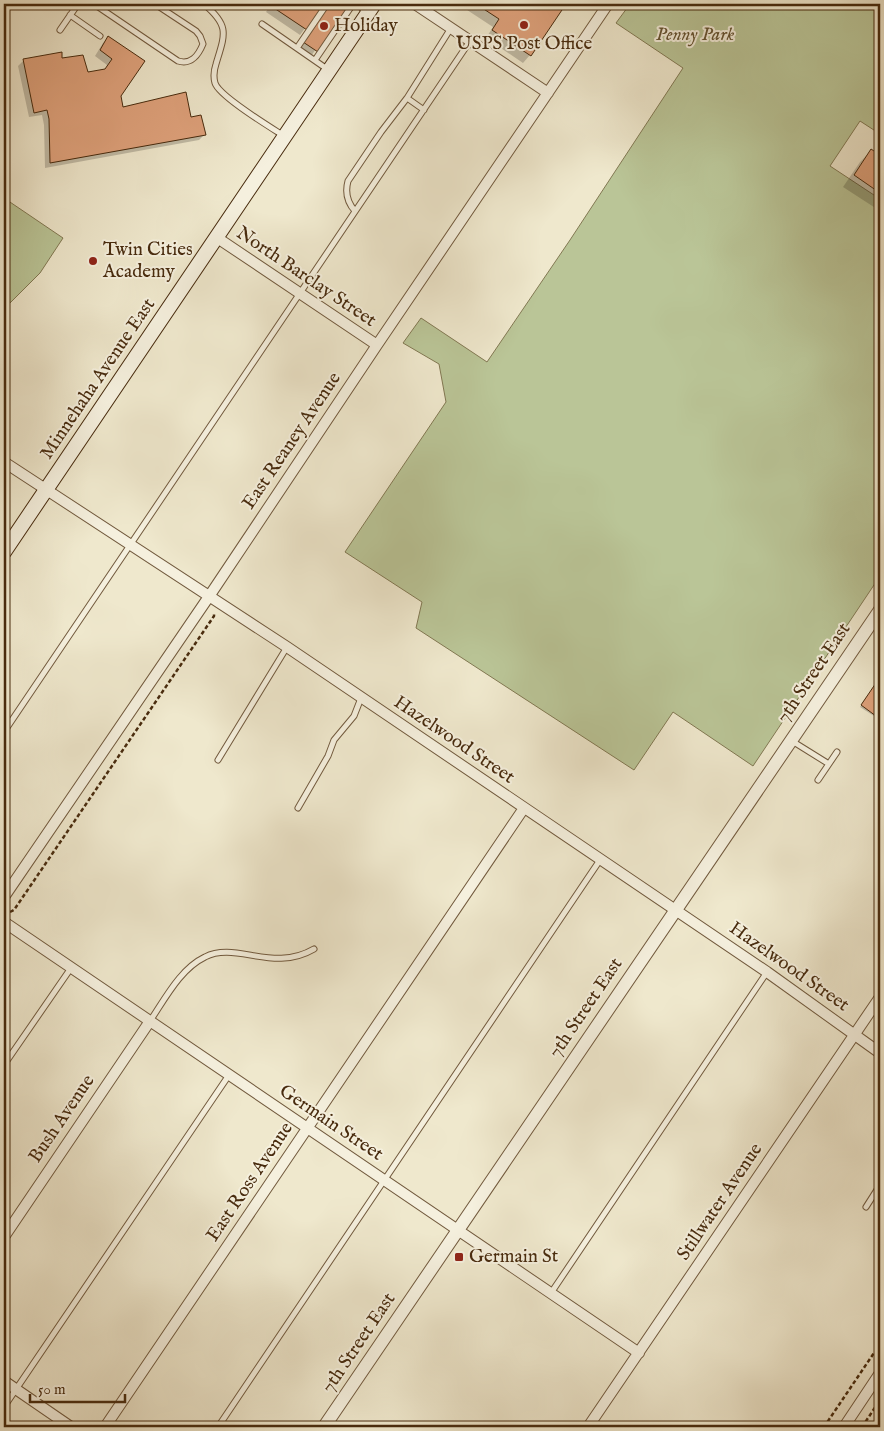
<svg xmlns="http://www.w3.org/2000/svg" width="884" height="1431" font-family="'IM FELL English',serif">
<rect width="100%" height="100%" fill="#efe8cd"/>
<filter id="stains"><feTurbulence type="fractalNoise" baseFrequency=".004" numOctaves="4"/><feColorMatrix values="0 0 0 0 .2 0 0 0 0 .09 0 0 0 0 .02 0 0 0 .5 -.17"/></filter>
<radialGradient id="worn" r=".72"><stop offset=".6" stop-color="#630" stop-opacity="0"/><stop offset="1" stop-color="#630" stop-opacity=".3"/></radialGradient>
<path fill="#bac597" stroke="#817852" d="M630,4H880V134L860,121L830,166L880,199V576L753,766L673,712L634,770L416,628L422,602L345,552L446,402L439,364L403,343L421,318L487,362L570,240L683,68L616,23Z
M4,198L63,238L40,273L10,303L4,304Z"/>
<path fill="#0003" d="M271,4H319L322,5L300,35L266,12Z
M330,4H334L344,10L311,56L299,48Z
M458,4H565L530,55L523,63L486,38L493,27Z
M108,38L122,108L190,119L204,135L199,140L45,168L44,125L42,115L29,117L18,66L24,60H61L87,74L104,71L107,65L95,56L103,43Z
M871,151L880,157V211L843,187L860,162Z
M880,678V720L860,707Z"/>
<path fill="#dea17b" stroke="#482b0e" d="M272,4H322L323,5L307,30L271,6Z
M329,4H336L346,10L318,52L303,42Z
M476,4H566L531,56L492,30L499,19Z
M108,36L145,61L121,96L123,107L186,92L191,117L201,115L206,135L50,163L49,119L47,110L34,113L23,59L62,52V58L83,55L88,72L105,69L112,59L100,50Z
M871,149L880,155V193L854,175Z
M880,677V719L861,705Z"/>
<g fill="none" stroke-linecap="round" stroke-linejoin="round">
<g stroke="#725a3e" stroke-width="7">
<path id="service" d="M94,4L178,61C191,65 198,56 203,44L200,36L196,31L155,4
M204,4C230,26 225,34 216,64C214,70 213,76 215,83C219,96 270,127 284,136
M356,4L367,12
M70,15L100,36
M262,24L327,69
M60,30L78,4
M297,48L327,4
M315,60L353,4
M424,110L407,98L451,28
M355,211C347,202 345,192 348,181L381,132L407,98
M4,732L470,41
M792,741L829,764
M218,760L287,647
M818,780L837,752
M298,808L328,756L334,740L354,716L361,698
M150,1021C165,999 180,969 205,957C236,941 273,973 314,949
M4,1065L71,968
M866,1207L880,1185
M551,1293L767,972
M4,1407L229,1075
M218,1427L600,860"/>
</g>
<g stroke="#725a3e" stroke-width="12">
<path id="minor" d="M415,4L548,93
M216,237L377,345
M4,462L287,647L767,972L880,1053
M4,897L210,595L377,345L608,4
M4,922L639,1353
M4,1237L150,1021
M4,1381L71,1427
M105,1427L524,808
M588,1427L880,997
M844,1427L880,1373"/>
</g>
<g stroke="#725a3e" stroke-width="14">
<path id="tertiary" d="M324,1427L880,610"/>
</g>
<g stroke="#482b0e" stroke-width="16">
<path id="secondary" d="M4,552L374,4"/>
</g>
<path stroke="#482b0e" stroke-width="2.5" stroke-dasharray="4 2.5" stroke-linecap="butt" d="M10,912L14,910L214,616V613
M824,1427L880,1344
M862,1427L880,1400"/>
<use href="#service" stroke="#f5f0de" stroke-width="5"/>
<use href="#minor" stroke="#f5f0de" stroke-width="10"/>
<use href="#tertiary" stroke="#f5f0de" stroke-width="12"/>
<use href="#secondary" stroke="#f5f0de" stroke-width="14"/>
</g>
<g fill="#8f2418" stroke="#f5f0de" stroke-width="2">
<circle cx="524" cy="25" r="5"/>
<circle cx="324" cy="26" r="5"/>
<circle cx="93" cy="261" r="5"/>
<rect x="454" y="1252" width="10" height="10" rx="2.5"/>
</g>
<g text-anchor="middle" dominant-baseline="central" stroke-width="4" stroke-linejoin="round" paint-order="stroke">
<g font-size="19" fill="#482b0e" stroke="#f5f0de" text-anchor="start">
<text x="334" y="26">Holiday</text>
<text x="524" y="44" text-anchor="middle">USPS Post Office</text>
<text x="103" y="250">Twin Cities<tspan x="103" dy="22">Academy</tspan></text>
<text x="469" y="1257">Germain St</text>
</g>
<g font-size="19" font-style="italic" fill="#645230" stroke="#f5f0de">
<text x="695" y="35">Penny Park</text>
</g>
<g font-size="19" fill="#482b0e" stroke="#f5f0de">
<text transform="translate(306 277) rotate(34)">North Barclay Street</text>
<text transform="translate(98 379) rotate(-56)">Minnehaha Avenue East</text>
<text transform="translate(292 441) rotate(-56)">East Reaney Avenue</text>
<text transform="translate(814 673) rotate(-56)">7th Street East</text>
<text transform="translate(454 740) rotate(34)">Hazelwood Street</text>
<text transform="translate(789 967) rotate(35)">Hazelwood Street</text>
<text transform="translate(586 1008) rotate(-56)">7th Street East</text>
<text transform="translate(62 1119) rotate(-56)">Bush Avenue</text>
<text transform="translate(331 1123) rotate(34)">Germain Street</text>
<text transform="translate(250 1182) rotate(-56)">East Ross Avenue</text>
<text transform="translate(720 1202) rotate(-56)">Stillwater Avenue</text>
<text transform="translate(359 1343) rotate(-56)">7th Street East</text>
</g>
</g>
<rect width="884" height="1431" fill="none" stroke="#efe8cd" stroke-width="20"/>
<rect x="5" y="5" width="874" height="1421" fill="none" stroke="#482b0e" stroke-width="2.5"/>
<rect x="10" y="10" width="864" height="1411" fill="none" stroke="#482b0e"/>
<path d="M30 1394v8h95v-8" fill="none" stroke="#482b0e" stroke-width="2.5"/>
<text x="38" y="1394" font-size="15" fill="#482b0e" stroke="#f5f0de" stroke-width="4" paint-order="stroke">50 m</text>
<rect width="100%" height="100%" filter="url(#stains)"/>
<rect width="100%" height="100%" fill="url(#worn)"/>
</svg>
